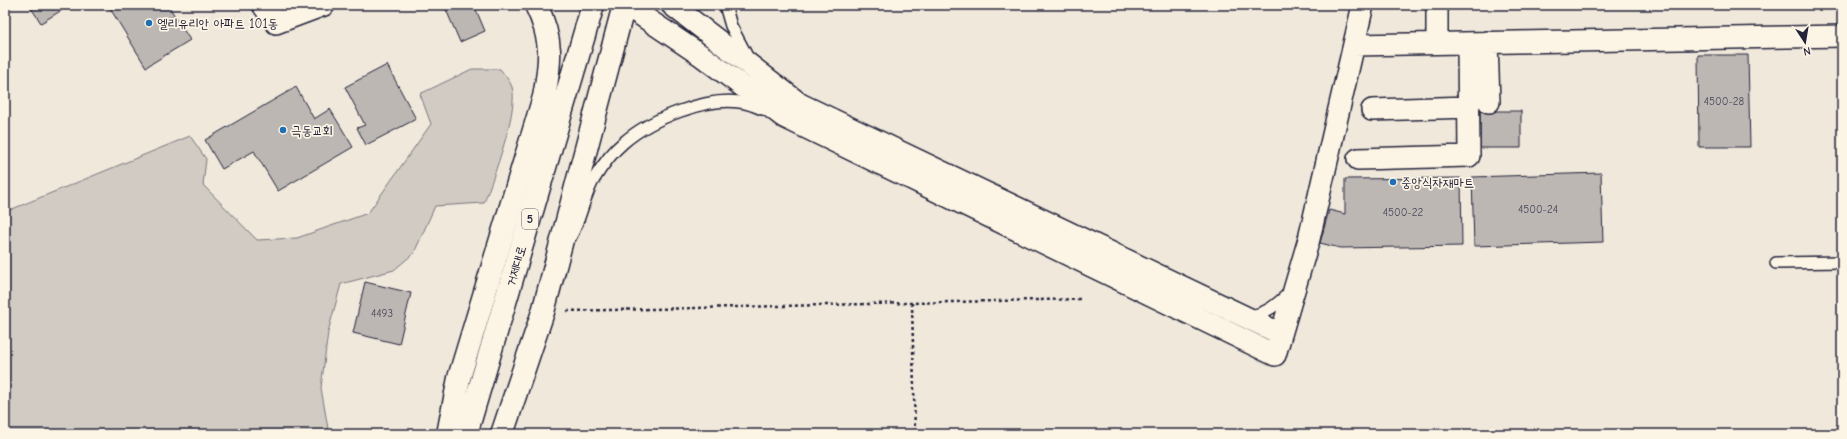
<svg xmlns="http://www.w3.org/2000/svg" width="1847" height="439" font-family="'Comic Neue','Poor Story',sans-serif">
<rect width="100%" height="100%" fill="#efe8db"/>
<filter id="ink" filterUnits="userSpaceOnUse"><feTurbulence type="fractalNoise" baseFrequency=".025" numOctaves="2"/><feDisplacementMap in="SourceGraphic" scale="8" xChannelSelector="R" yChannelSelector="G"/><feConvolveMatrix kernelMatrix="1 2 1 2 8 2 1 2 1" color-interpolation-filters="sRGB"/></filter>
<g filter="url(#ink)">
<path fill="#d1cbc3" stroke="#7a767f" d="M472,69H500C504,74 510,81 512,87C519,110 493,178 484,203L435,206L414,253L394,270L341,284L328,332L321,388L329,434H5V212L190,136L206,159L203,185L257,240L297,238L368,213L431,124L420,94Z"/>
<path fill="#bcb7b3" stroke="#22223b" d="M29,5H70L41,23Z
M108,5H168L190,40L146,67Z
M444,5H474L485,31L460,42Z
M1698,55H1748L1750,147H1699Z
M387,65L416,119L366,145L357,128L365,125L345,87Z
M296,87L314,119L330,109L353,147L278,191L254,151L222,169L205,140Z
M1480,111H1521V148H1480Z
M1601,173L1603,242L1474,246L1472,177Z
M1461,178L1462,246L1340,248L1320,243L1329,210L1345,214V179Z
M365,282L411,293L399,344L353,333Z"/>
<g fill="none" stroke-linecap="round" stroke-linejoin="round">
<g stroke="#22223b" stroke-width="14">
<path id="service" d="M725,5L731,26L748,58
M570,238C581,219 584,195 594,179C602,166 612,152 623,143C650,119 709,95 745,103C751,104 757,107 762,109
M1776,263L1842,262
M1248,316C1265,315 1278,304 1290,292"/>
</g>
<g stroke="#22223b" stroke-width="24">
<path id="minor" d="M263,5L276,23L324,5
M626,5L702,56L784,117L1275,355L1309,239L1363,5
M672,5L800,104L1281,334
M1487,42L1489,102
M1437,43V5
M1354,45L1842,36
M1372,110L1469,107
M1358,159L1469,156L1468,43"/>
</g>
<g stroke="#22223b" stroke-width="25">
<path id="tertiary" d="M448,434L459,378L544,97C551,60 553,40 536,5"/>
</g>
<g stroke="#22223b" stroke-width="25">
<path id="primary" d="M466,434L593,5
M502,434L543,312L624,5"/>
</g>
<path stroke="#22223b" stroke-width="2.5" stroke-dasharray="3 3" stroke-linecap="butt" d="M912,303L915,434
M567,311L1081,299"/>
<use href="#service" stroke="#fcf5e5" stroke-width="11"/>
<use href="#minor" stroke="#fcf5e5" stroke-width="21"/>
<use href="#tertiary" stroke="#fcf5e5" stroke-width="22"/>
<use href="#primary" stroke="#fcf5e5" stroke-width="22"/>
</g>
</g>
<g fill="#1f6fb2" stroke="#fcf5e5" stroke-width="1.5">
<circle cx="149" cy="23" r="4"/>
<circle cx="283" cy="130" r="4"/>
<circle cx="1393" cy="182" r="4"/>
</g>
<g text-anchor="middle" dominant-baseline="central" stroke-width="3.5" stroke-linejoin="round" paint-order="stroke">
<g font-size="11" fill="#484759">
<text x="1724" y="101">4500-28</text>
<text x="1538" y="209">4500-24</text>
<text x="1403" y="212">4500-22</text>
<text x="382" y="313">4493</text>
</g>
<rect fill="#fcf5e5" stroke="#63616e" stroke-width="1" x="522" y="209" width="16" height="20" rx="3"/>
<g font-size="12" font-weight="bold" fill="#22223b">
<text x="530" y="219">5</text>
</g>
<g font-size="13" fill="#22223b" stroke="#fcf5e5" text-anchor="start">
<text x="157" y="23">엘리유리안 아파트 101동</text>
<text x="291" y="130">극동교회</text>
<text x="1401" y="182">중앙식자재마트</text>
</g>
<g font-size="13" fill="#22223b" stroke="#fcf5e5">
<text transform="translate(516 266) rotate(-74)">거제대로</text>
</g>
</g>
<rect width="1847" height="439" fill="none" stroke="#fcf5e5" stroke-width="20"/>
<rect x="10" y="10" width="1827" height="419" fill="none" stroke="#22223b" stroke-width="1.5" filter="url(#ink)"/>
<g transform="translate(1805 42) rotate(168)" stroke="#fcf5e5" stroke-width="3" paint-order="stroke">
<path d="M0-3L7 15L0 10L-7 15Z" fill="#22223b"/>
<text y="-6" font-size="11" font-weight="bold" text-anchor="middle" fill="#22223b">N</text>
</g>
</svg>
